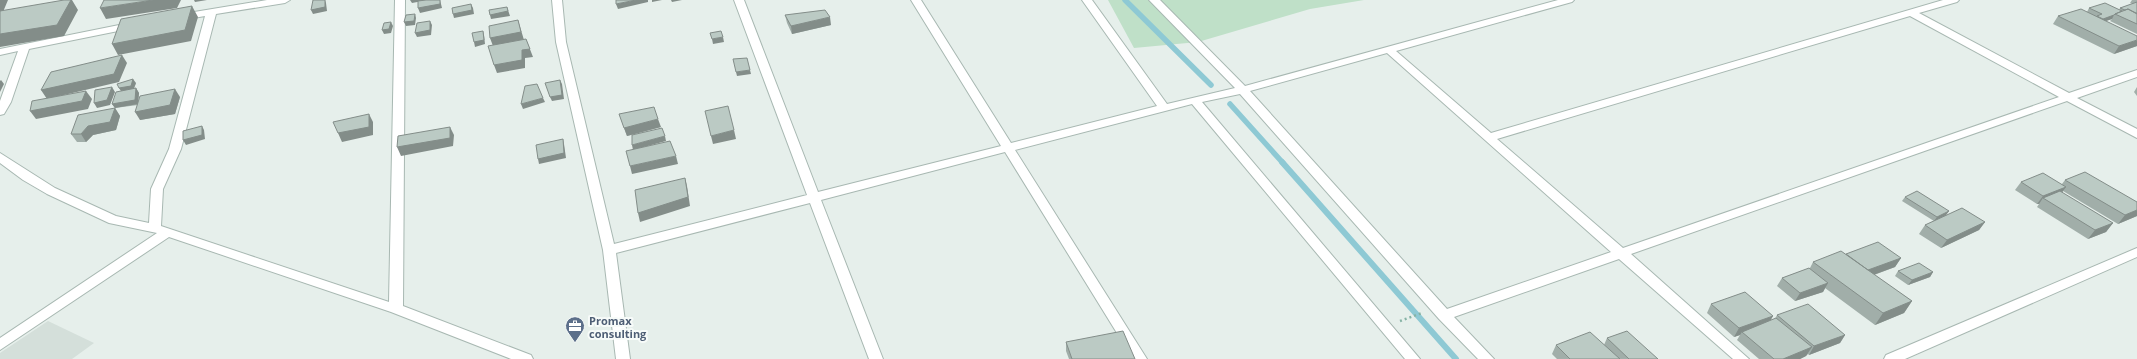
<svg xmlns="http://www.w3.org/2000/svg" width="2137" height="359" font-family="'Open Sans',sans-serif">
<rect width="100%" height="100%" fill="#e6efeb"/>
<path fill="#d4dfda" d="M48,321L94,343L72,359H0V353Z"/>
<path fill="#bfe0c8" d="M1108,0H1364L1310,9L1198,42L1134,48Z"/>
<g fill="none" stroke-linecap="round" stroke-linejoin="round">
<path stroke="#8ec9d4" stroke-width="5.5" d="M1125,0L1211,85
M1230,104L1283,163"/>
<path stroke="#8ec9d4" stroke-width="6" d="M1282,162L1456,359"/>
<g stroke="#a8b8b2" stroke-width="2">
<path id="minor" d="M267,0H290L285,3L216,14L181,149L163,189L161,226L389,302L395,0H405L403,306L531,355L533,359H511L391,312L169,237L0,350V338L157,233L109,223L47,194L23,180L0,163V153L55,188L116,216L149,223L151,189L169,149L205,16L182,20L177,17L182,14Z
M552,0H562L566,42L614,244L807,195L734,0H744L818,192L1001,146L911,0H921L1011,143L1157,106L1082,0H1092L1167,104L1235,88L1149,0H1160L1245,86L1558,0H1574L1572,2L1396,51L1491,133L1943,0H1959L1957,2L1919,13L2069,93L2137,70V77L2077,98L2137,129V138L2067,101L1631,254L1749,359H1733L1619,259L1454,317L1494,359H1478L1439,319L1240,94L1202,102L1420,359H1405L1192,104L1015,150L1147,359H1133L1005,152L821,200L883,359H869L810,203L616,253L630,359H616L603,250L556,42ZM1910,16L2059,97L1623,248L1497,139ZM1387,53L1611,252L1447,309L1250,91Z
M134,22L139,25L138,27L29,49L11,102L4,114L0,115V101L18,51L0,55V49Z
M2137,248V257L1905,359H1884L1886,355Z"/>
</g>
<path stroke="#86b3a5" stroke-width="2.5" stroke-dasharray="2 3" stroke-linecap="butt" d="M1400,321L1422,313"/>
<use href="#minor" fill="#fff" fill-rule="evenodd"/>
</g>
<path fill="#a1aea9" d="M2132,0H2137V34L2110,21L2112,19L2106,21L2137,46L2114,54L2053,24L2058,16L2087,12L2089,8L2119,10L2120,8L2133,4L2130,3Z
M785,15L831,25L792,34L787,23Z
M136,83L134,89L136,88L139,93L138,104L180,97L175,114L140,120L138,105L115,108L120,116L116,130L93,135L86,142H77L71,134L115,108L112,104L121,91L119,88Z
M2137,87V96L2134,92Z
M619,114L661,127L627,136Z
M2065,180L2137,202V216L2118,224L2063,191L2062,193L2113,223L2106,232L2088,239L2037,207L2039,204H2037L2015,190L2021,182L2062,184Z
M1905,197L1949,211L1946,215L1985,222L1979,230L1941,248L1919,234L1925,225L1934,221L1902,201Z
M1845,254L1901,258L1895,267L1874,275L1912,301L1904,313L1875,325L1825,288L1823,292L1795,301L1777,286L1782,278L1810,268L1813,262Z
M1898,271L1933,272L1930,277L1908,285L1895,276Z
M1711,304L1773,316L1770,320L1775,319L1777,315L1845,335L1840,343L1809,355L1808,354L1806,356L1800,359H1759L1737,340L1740,335L1734,337L1707,313Z
M1607,338L1658,359H1557L1552,354L1556,345H1604Z
M1066,342L1135,359H1069L1066,351Z"/>
<path fill="#838d89" d="M0,0H8L0,19Z
M71,0H72L78,10L64,36L0,47V34Z
M153,0H181L177,8L106,19L100,8Z
M194,0H207L195,2Z
M325,0L326,3L327,11L313,14L311,10Z
M410,0H428L412,3Z
M440,0L442,8L420,13L418,8Z
M636,0H648V2L618,9L616,4Z
M652,0H662L652,2Z
M671,0H682L672,2Z
M471,4L473,8L474,14L454,18L453,14Z
M192,6L198,17L191,41L118,55L112,44Z
M507,7L510,16L491,19L490,15Z
M415,14L416,18L415,25L406,26L404,22Z
M2114,15L2112,19L2100,23L2103,19Z
M830,17L831,25L792,34L791,26Z
M518,20L524,40L493,46L490,38Z
M430,21L432,25L431,35L417,37L415,33Z
M391,22L393,26L391,33L384,34L382,30Z
M483,31L484,35L485,44L475,47L474,42Z
M723,37L724,42L713,44L712,39Z
M526,39L533,57L525,58V68L497,73L494,65L522,50Z
M2137,40V46L2114,54L2119,46Z
M122,55L127,63L119,82L47,99L41,90Z
M750,70L751,74L737,76L736,72Z
M133,79L136,83L133,90L122,92L119,88Z
M1,80L4,84L0,92V81Z
M560,80L562,84L564,99L552,101L550,97Z
M112,87L115,92L110,105L97,108L94,103Z
M136,88L139,93L138,104L115,108L120,116L116,130L93,135L86,142L81,134L88,126L115,108L112,104Z
M175,89L180,97L175,114L140,120L135,112Z
M86,91L92,99L88,109L36,119L30,111Z
M543,98L545,102L523,109L521,104Z
M369,114L373,122V135L342,142L338,133Z
M658,119L661,127L627,136L624,128Z
M202,126L204,130L205,139L186,145L183,140Z
M450,127L454,135L453,146L401,156L397,147Z
M734,130L736,139L713,144L711,136Z
M665,136L666,141L633,150L632,145Z
M563,139L564,144L566,158L539,164L538,159Z
M676,156L678,164L632,174L630,166Z
M685,178L687,186L690,206L640,222L638,213Z
M2066,187L2060,195L2043,198L2039,204H2037L2043,196Z
M2137,210V216L2118,224L2125,215Z
M1949,211L1946,215L1934,221L1937,217Z
M1985,222L1979,230L1941,248L1947,240Z
M2113,223L2106,232L2088,239L2095,230Z
M1901,258L1895,267L1862,279L1868,270Z
M1933,272L1930,277L1908,285L1912,280Z
M1828,283L1823,292L1795,301L1800,293Z
M1912,301L1904,313L1875,325L1883,313Z
M1773,316L1768,325L1742,332L1740,335L1734,337L1739,328Z
M1845,335L1840,343L1809,355L1814,346Z
M1812,347L1806,356L1800,359H1783Z"/>
<path fill="#bbcac4" stroke="#838d89" d="M64,0H71L57,25L0,34V11Z
M104,0H153L100,8Z
M313,0H325V7L311,10Z
M426,0H440V4L418,8V1Z
M616,0H636L616,4Z
M2137,2V13H2136L2128,9L2125,10L2120,8Z
M2105,3L2122,11L2115,14L2114,15L2103,19L2097,16L2102,14L2089,8Z
M471,4L472,10L453,14L452,8Z
M192,6L185,30L112,44L121,19Z
M507,7L508,11L490,15L489,10Z
M2081,9L2137,36V40L2119,46L2058,16Z
M2128,9L2137,14V24L2115,14Z
M825,10L830,17L791,26L785,15Z
M415,14L414,21L404,22L406,15Z
M518,20L521,32L490,38L489,26Z
M430,21V30L415,33L417,23Z
M391,22L389,29L382,30L384,23Z
M483,31L484,40L474,42L472,33Z
M721,31L723,37L712,39L710,33Z
M526,39L530,49L522,50V60L494,65L488,46Z
M122,55L114,74L41,90L51,72Z
M747,58L750,70L736,72L733,59Z
M133,79L131,86L119,88L117,84Z
M560,80L562,95L550,97L545,83Z
M537,84L543,98L521,104L525,86Z
M112,87L107,100L94,103L95,90Z
M136,88L135,100L112,104L116,92Z
M175,89L170,105L135,112L140,96Z
M86,91L82,101L30,111L32,101Z
M728,106L734,130L711,136L705,111Z
M654,107L658,119L624,128L619,114Z
M115,108L110,122L88,126L81,134H71L78,115Z
M369,114V127L338,133L333,122Z
M202,126V135L183,140V131Z
M450,127V138L397,147L398,136Z
M662,128L665,136L632,145V135Z
M563,139L564,153L538,159L536,145Z
M670,141L676,156L630,166L626,151Z
M2085,172L2137,202V210L2125,215L2065,180Z
M2043,173L2066,187L2043,196L2021,182Z
M685,178L688,197L638,213L635,190Z
M1917,191L1949,211L1937,217L1905,197Z
M2060,191L2113,223L2095,230L2043,198Z
M1962,208L1985,222L1947,240L1925,225Z
M1878,242L1901,258L1868,270L1846,254Z
M1841,251L1912,301L1883,313L1813,262Z
M1919,263L1933,272L1912,280L1898,271Z
M1809,268L1828,283L1800,293L1782,278Z
M1745,292L1773,316L1739,328L1711,304Z
M1808,304L1845,335L1814,346L1777,315Z
M1776,318L1812,347L1783,359H1774L1742,332Z
M1123,331L1135,359H1072L1066,342Z
M1627,331L1658,359H1629L1607,338Z
M1590,332L1620,359H1570L1556,345Z"/>
<defs>
<g id="office-pin" transform="scale(1)"><path d="M0 17L-7.5 6A9.5 9.5 0 1 1 7.5 6Z" fill="#5c6f8a" stroke="#f7fbf9"/><path d="M-6-3h4V-5.5h4V-3h4V5H-6ZM-1-4.5V-3h2v-1.5ZM-6 0V1H6V0Z" fill="#fff"/></g>
</defs>
<g fill-rule="evenodd">
<use href="#office-pin" x="575" y="326"/>
</g>
<g text-anchor="middle" dominant-baseline="central" stroke-width="4" stroke-linejoin="round" paint-order="stroke">
<g font-size="11" font-weight="bold" fill="#4e5e75" stroke="#f7fbf9" text-anchor="start">
<text x="589" y="320">Promax<tspan x="589" dy="13">consulting</tspan></text>
</g>
</g>
</svg>
